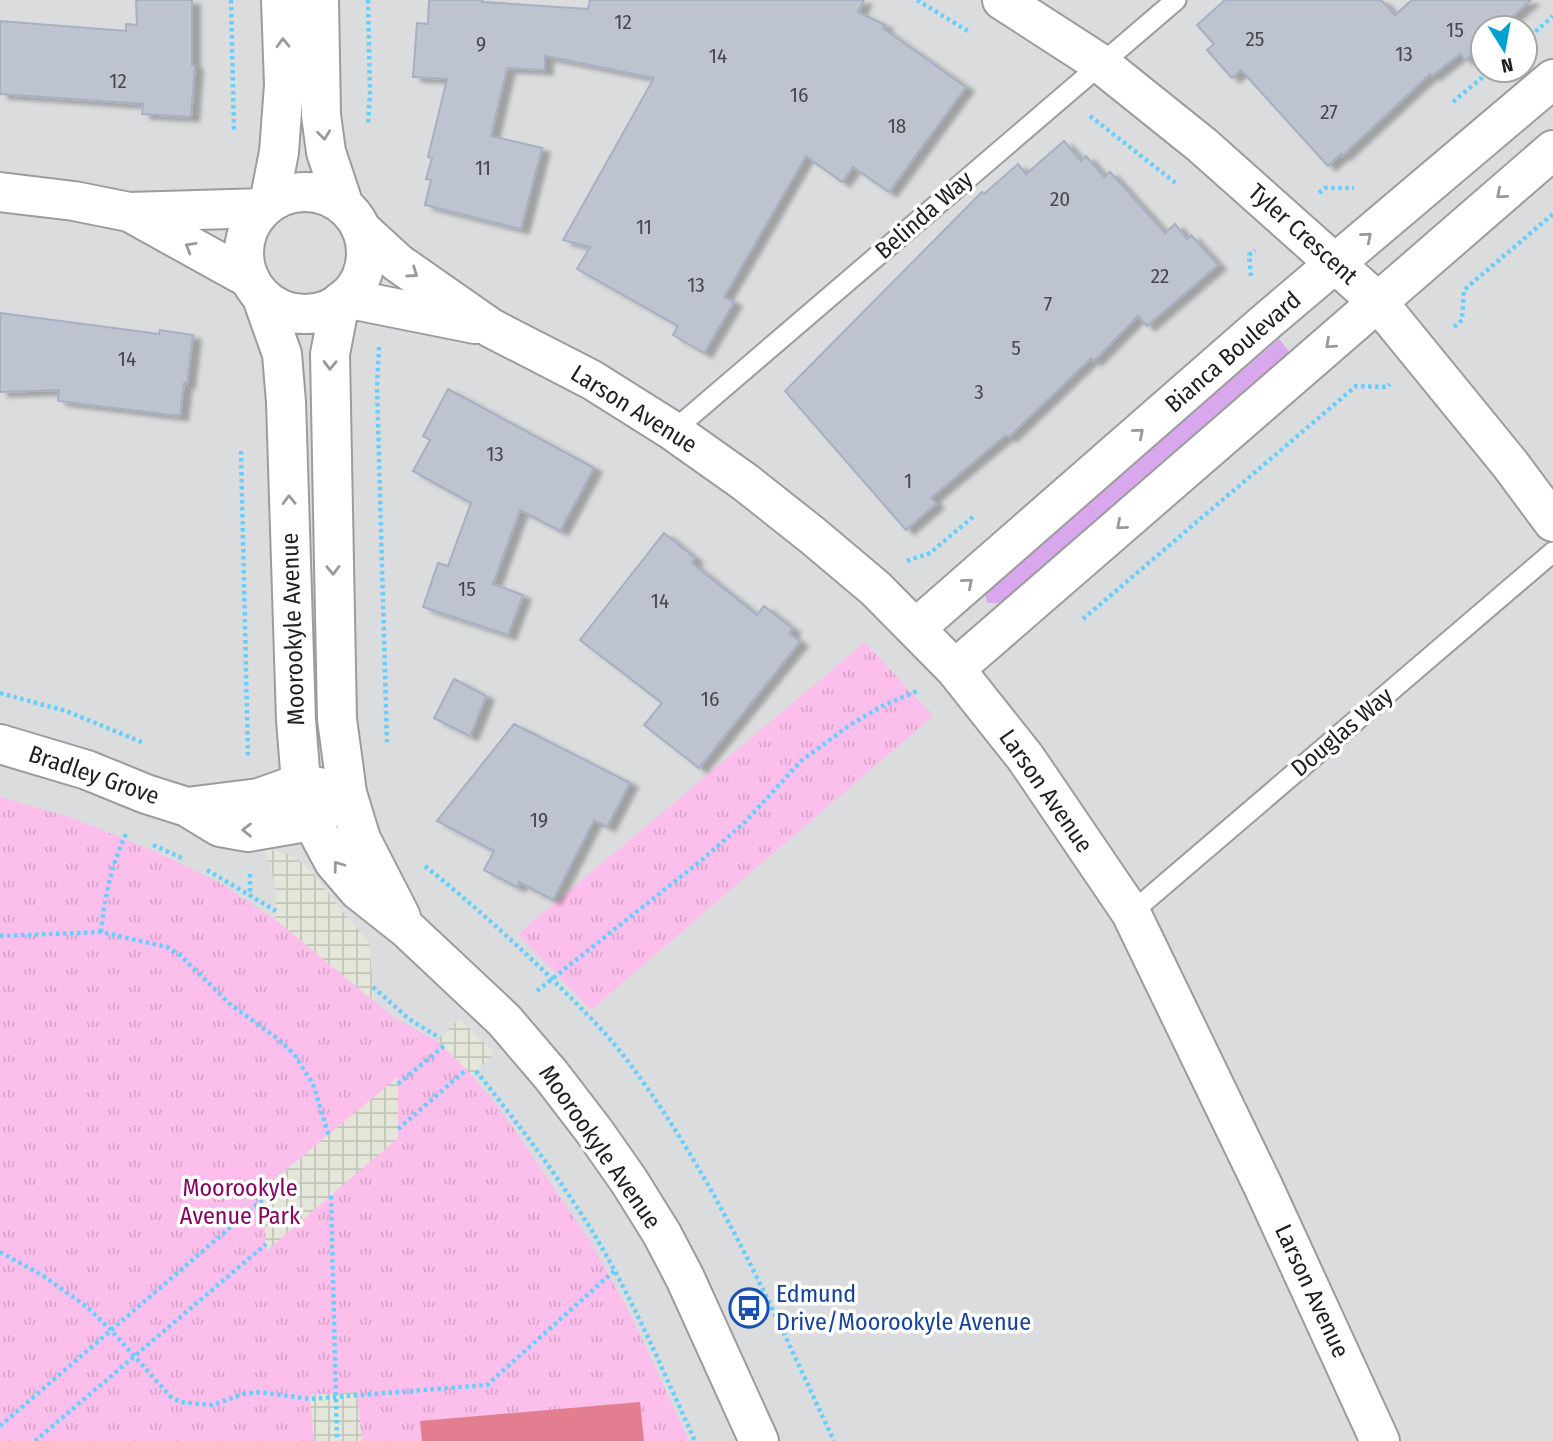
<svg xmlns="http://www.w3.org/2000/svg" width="1553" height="1441" font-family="'Fira Sans Condensed',sans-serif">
<defs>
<pattern id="park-tufts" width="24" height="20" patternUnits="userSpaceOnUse" patternTransform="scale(1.75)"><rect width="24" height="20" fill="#fcbfeb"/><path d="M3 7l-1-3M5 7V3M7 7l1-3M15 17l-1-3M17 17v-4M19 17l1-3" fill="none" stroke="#d8a4c9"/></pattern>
<pattern id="plaza-grid" width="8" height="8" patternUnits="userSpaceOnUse" patternTransform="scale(1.75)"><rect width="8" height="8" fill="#e3e6d8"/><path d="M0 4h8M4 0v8" fill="none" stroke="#c2c5b9"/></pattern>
<filter id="shadow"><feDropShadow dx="8" dy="4.5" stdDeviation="2" flood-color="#0004"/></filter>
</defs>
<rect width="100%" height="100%" fill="#e4e6f0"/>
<path fill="#dbdcdd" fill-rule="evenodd" d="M0,0H1553V1441H0ZM1483,28H1525V70H1483Z"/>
<path fill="#d9a7ed" d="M1279,339L1291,354L1000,603H988L985,596L989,586Z"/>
<path fill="url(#park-tufts)" d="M865,642L933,716L591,1010L518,934Z
M0,797L72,818L152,850L219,882L276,920L395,1018L437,1041L457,1058L501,1110L592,1244L631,1315L689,1441H0Z"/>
<path fill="#e37e90" d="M640,1402L644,1441H422L420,1421Z"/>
<path fill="url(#plaza-grid)" d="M264,850L277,851L290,855L301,862L313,873L346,916L369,941L374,1001L276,920L275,887L271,867Z
M459,1019L495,1053L472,1075L437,1041Z
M398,1077V1138L266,1251L263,1189Z
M357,1392L362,1441H314L310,1395Z"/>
<path fill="#bdc4d0" stroke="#a6b0c2" stroke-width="2" filter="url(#shadow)" d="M136,0H192V65H195L191,117L142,114L143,104L0,94V21L126,31V24L137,25Z
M429,0H483L482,2L588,9L590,0H864L858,12L885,25L883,28L966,87L889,192L853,167L842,182L806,156L724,297L734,302L704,353L673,335L678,326L577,269L590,247L563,240L654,78L545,56V70L507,68L491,136L542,148L521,229L425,205L431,180L426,179L432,158L428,157L447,79L413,77L417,23L428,24Z
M1225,0H1381L1395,15L1412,0H1531L1500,28H1483V43L1465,60L1460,54L1432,76L1430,74L1342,156L1341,154L1328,166L1241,70L1232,78L1207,50L1214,44L1197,25Z
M1064,141L1081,161L1086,156L1104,177L1110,172L1165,233L1175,224L1187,239L1191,235L1218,265L1147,326L1138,316L1094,361L1091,358L1009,437L1006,435L931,498L936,504L906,530L785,391L982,192L984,194L1018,164L1026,174Z
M0,313L159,334L160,330L193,335L187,384L184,383L180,416L58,401L59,390L0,392Z
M448,389L594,468L560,531L520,510L493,584L523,595L508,635L423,607L438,563L448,566L471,503L413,471L430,440L423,436Z
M664,533L695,558L692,563L757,615L764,606L793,629L789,633L800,642L699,768L644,725L662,703L580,640Z
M454,679L486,696L470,736L434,718Z
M514,724L630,783L607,827L594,820L553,900L519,882L517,887L484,870L494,851L437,821Z"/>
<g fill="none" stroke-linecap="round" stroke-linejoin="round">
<g stroke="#9c9c9c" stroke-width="23">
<path id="service" d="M673,431L1176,0
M1131,913L1553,552"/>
</g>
<g stroke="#9c9c9c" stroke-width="42">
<path id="minor" d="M1002,0L1101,64L1202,145L1377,301L1510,464L1553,522
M0,192L74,201L129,212L263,208
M131,213L250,279
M361,229L398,263L491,328L592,380L673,431L745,482L812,535L876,589L955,669L1025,757L1131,913L1263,1186L1380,1441
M345,298L475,324
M916,628L1267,321L1553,79
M955,669L1553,150
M0,744L87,770L146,794L187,807L220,827L248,832L312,821L347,793
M187,807L259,798L301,783L332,790"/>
</g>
<g stroke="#9c9c9c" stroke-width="42">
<path id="tertiary" d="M319,0L321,115L326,152L344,206
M244 253a61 61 0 1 1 122 0a61 61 0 1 1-122 0Z
M269,203L279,152L284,85L281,0
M261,295L282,354L286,402L296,720L301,783L312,821L334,862L358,890L406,928L504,1020L551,1075L594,1131L629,1181L662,1234L685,1278L759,1441
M340,302L330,354L337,719L347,793L361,839L401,917"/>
</g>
<path stroke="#66cfff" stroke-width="4.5" stroke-dasharray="3.5 3.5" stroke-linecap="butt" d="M231,0L234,132
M368,0L370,93L368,125
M917,0L971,33
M1525,41L1553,16
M1453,102L1491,70
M1090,116L1177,184
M1319,193L1325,188H1354
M1251,276L1249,255L1255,250
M1454,327L1462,320L1464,290L1553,214
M379,347L377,387L387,744
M241,451L248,757
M907,561L930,553L974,516
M1083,619L1356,386L1387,387L1390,384
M0,693L66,711L144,743
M153,845L184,859
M425,866C470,902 511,939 552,979C578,1005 605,1031 627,1060C715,1177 773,1310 834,1441
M207,870L276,911
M250,874V896
M101,932C105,896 111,865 127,832
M0,936L101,932L167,947L180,955L230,1004L278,1039L294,1054L313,1084L329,1136
M373,987L409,1019L440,1038
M537,991L703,859L745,822L801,761L850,725L882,706L917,691
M476,1071C516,1121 555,1172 589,1226C631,1294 662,1369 695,1441
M398,1084L444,1046
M398,1129L467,1069
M331,1196L337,1441
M0,1252L42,1275L87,1307L111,1330L170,1396L180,1402L212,1405L243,1394L260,1392L310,1399L487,1385L614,1271
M0,1426L263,1199
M35,1441L266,1244"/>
<use href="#service" stroke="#fff" stroke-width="19"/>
<use href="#minor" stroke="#fff" stroke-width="38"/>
<use href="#tertiary" stroke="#fff" stroke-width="38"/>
</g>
<defs><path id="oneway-chevron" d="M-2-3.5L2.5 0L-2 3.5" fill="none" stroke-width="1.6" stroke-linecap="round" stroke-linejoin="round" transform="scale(1.75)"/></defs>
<g stroke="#9a9a9a">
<use href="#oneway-chevron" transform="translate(283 43) rotate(-92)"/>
<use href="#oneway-chevron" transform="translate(324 135) rotate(83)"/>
<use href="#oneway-chevron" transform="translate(1501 194) rotate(139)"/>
<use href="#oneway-chevron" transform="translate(1367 237) rotate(-40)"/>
<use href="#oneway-chevron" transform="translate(190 247) rotate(-150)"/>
<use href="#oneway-chevron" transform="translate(413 273) rotate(35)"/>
<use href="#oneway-chevron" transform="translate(1330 344) rotate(138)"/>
<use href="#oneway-chevron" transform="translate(330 365) rotate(91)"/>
<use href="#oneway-chevron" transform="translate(1139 433) rotate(-41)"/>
<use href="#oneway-chevron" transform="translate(289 500) rotate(-92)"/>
<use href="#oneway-chevron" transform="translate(1121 525) rotate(139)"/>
<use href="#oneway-chevron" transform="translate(333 570) rotate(89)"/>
<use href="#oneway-chevron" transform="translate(968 583) rotate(-41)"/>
<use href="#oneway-chevron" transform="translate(247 830) rotate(-179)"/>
<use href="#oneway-chevron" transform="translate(338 866) rotate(-126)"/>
</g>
<defs>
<g id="bus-ring" transform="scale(2.0125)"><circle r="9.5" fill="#fff" stroke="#1a4fb4" stroke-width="1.5"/><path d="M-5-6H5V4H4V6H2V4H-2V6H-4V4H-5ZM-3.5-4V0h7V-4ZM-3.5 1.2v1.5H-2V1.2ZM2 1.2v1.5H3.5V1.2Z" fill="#1a4fb4"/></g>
</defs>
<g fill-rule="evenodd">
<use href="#bus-ring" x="749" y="1308"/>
</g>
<g text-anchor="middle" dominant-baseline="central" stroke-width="7" stroke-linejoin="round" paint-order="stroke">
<g font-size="21" fill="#46484b">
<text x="623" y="22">12</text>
<text x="1455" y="30">15</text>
<text x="1255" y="39">25</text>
<text x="481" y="44">9</text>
<text x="1404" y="54">13</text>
<text x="718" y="56">14</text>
<text x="118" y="81">12</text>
<text x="799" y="95">16</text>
<text x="1329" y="112">27</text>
<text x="897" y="126">18</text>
<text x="483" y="168">11</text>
<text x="1060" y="199">20</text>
<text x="644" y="227">11</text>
<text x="1160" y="276">22</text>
<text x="696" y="285">13</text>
<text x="1048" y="304">7</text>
<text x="1016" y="348">5</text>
<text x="127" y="359">14</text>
<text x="979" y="392">3</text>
<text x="495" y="454">13</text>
<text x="908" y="481">1</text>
<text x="467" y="589">15</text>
<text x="660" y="601">14</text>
<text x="710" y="699">16</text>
<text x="539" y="820">19</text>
</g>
<g font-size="24" fill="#1f1f1f" stroke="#fff">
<text transform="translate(924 215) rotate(-41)">Belinda Way</text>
<text transform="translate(1303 234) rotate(42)">Tyler Crescent</text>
<text transform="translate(1233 352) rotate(-41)">Bianca Boulevard</text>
<text transform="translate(634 409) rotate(32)">Larson Avenue</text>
<text transform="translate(293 629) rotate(-92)">Moorookyle Avenue</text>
<text transform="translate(1342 732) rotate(-40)">Douglas Way</text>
<text transform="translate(94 775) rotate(19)">Bradley Grove</text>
<text transform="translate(1046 791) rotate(55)">Larson Avenue</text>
<text transform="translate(600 1147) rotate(55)">Moorookyle Avenue</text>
<text transform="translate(1312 1291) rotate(65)">Larson Avenue</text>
</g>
<g font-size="24" fill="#83065f" stroke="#fff">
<text x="240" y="1188">Moorookyle<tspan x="240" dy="28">Avenue Park</tspan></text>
</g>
<g font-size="24" fill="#164399" stroke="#fff" text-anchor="start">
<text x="776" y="1294">Edmund<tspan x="776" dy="28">Drive/Moorookyle Avenue</tspan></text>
</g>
</g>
<g transform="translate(1504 49) rotate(169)"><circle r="33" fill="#ffffff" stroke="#a5a5a5" stroke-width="2"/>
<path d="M0-5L12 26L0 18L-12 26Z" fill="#00a2cd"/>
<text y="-10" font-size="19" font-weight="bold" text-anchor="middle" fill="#1f1f1f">N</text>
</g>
</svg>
